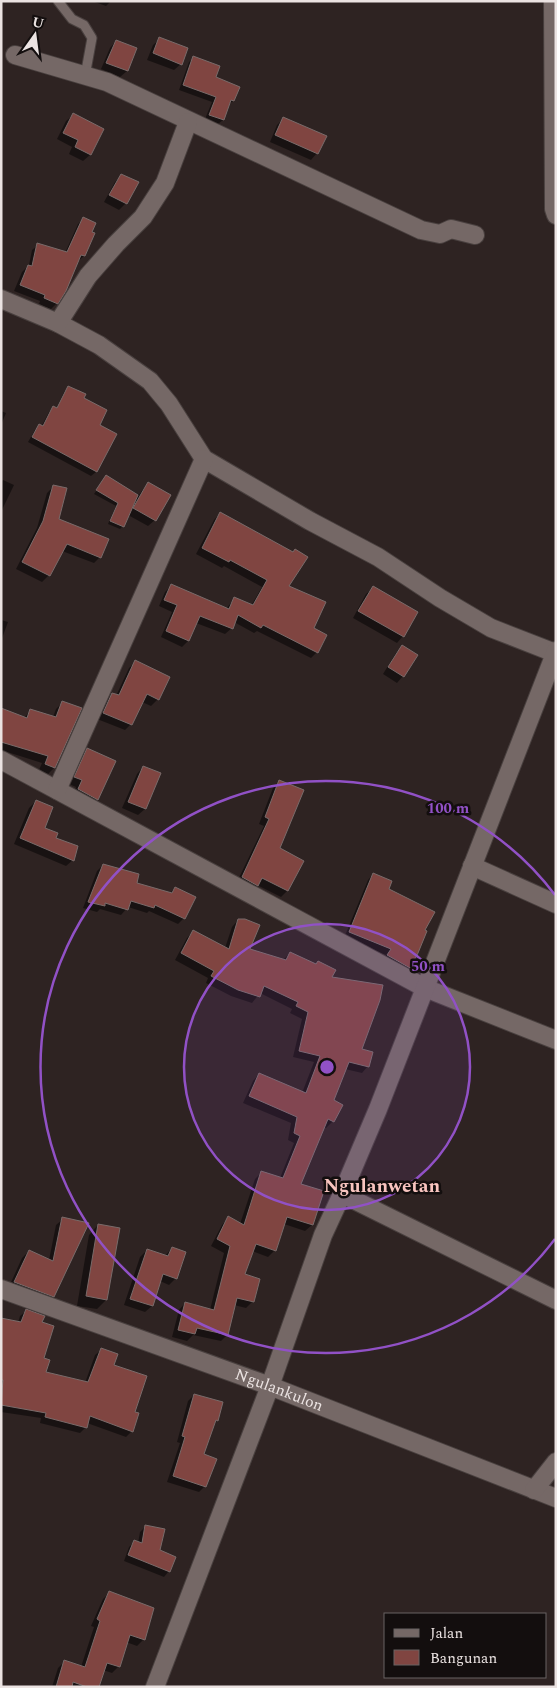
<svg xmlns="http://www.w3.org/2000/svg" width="557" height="1688" font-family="Spectral,serif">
<rect width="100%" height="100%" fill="#2e2322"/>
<path fill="#0007" d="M92,1H111L106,6Z
M160,39L181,64L174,70L147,60L153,45Z
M116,41L135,49L127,71L120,77L101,69L110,48Z
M194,58L214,77L239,88L233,101L228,105L223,120L218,124L205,119L212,102L179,90L189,62Z
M73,115L102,130L90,155L83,161L69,154L72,147L57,139L66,121Z
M284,118L317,153L311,160L270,142L277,125Z
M121,176L126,203L119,210L104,202L115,182Z
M84,219V256L77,262L57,303L51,309L39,304L40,301L14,291L22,272L29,265L32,250L38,245L65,253L78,224Z
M68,387L82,399L98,426L115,435L96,472L91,476L28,442L35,430L39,426L41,427L49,412L53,408L56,409L64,392Z
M1,411L6,413L1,425Z
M106,477L138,496L148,483L155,520L148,526L128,515L123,526L120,529L108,524L116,506L94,494Z
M3,480L14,485L1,512V482Z
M54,486L57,520L100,557L94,563L62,551L49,575L42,582L16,569L37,528L47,493Z
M220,513L287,587L313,628L317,652L311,658L257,631L254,633L234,622L232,628L225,634L196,623L188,641L182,647L161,637L172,612L159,606L165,592L171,586L226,609L234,599L251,606L262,587L224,566L222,568L196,554L214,520Z
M373,588L403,636L397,643L353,618L366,594Z
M1,620L8,622L1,641Z
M403,647V676L397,683L383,674L396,653Z
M136,662L168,677L158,699L151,706L142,702L131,724L125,730L97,719L106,701L112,694L116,696L129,668Z
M62,703L80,709L54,768L48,774L39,770L42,763L1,750V709L24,718L31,710L53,717L56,709Z
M88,749L96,799L90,806L72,796L76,787L69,784L81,756Z
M143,767L159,774L145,809L138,815L122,808L137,774Z
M280,781L278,848L287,891L281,897L257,885L250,892L236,884L264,826L259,824L273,788Z
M36,801L43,828L73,860L66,866L14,844L29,808Z
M103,865L135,883L169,894L175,888L184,918L178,924L149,911L147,913L128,907L121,915L100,909L97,912L83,908L97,871Z
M373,874L423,931L409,967L403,973L382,961L386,955L344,938L368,880Z
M238,920L248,949L283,960L290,953L330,978L368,1066L362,1073L345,1069L333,1101V1121L326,1128L324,1127L300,1184L312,1225L305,1231L284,1224L275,1250L268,1257L252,1251L243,1275L253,1301L246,1308L234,1305L227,1335L221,1341L193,1335L187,1341L172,1337L179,1310L185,1303L210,1310L224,1253L211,1246L222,1225L228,1218L240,1224L255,1179L262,1172L280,1178L294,1143L288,1140L291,1123L243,1103L253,1081L259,1074L302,1093L314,1062L293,1057L302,1019L290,1013L292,1009L260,993L252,1003L231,996L206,983L208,978L175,960L187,938L194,931L225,948L232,927Z
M63,1219L53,1296L46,1303L8,1289L22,1258L29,1251L49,1260L56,1225Z
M98,1225L106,1300L97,1309L77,1306L89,1235Z
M172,1248L176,1278L169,1285L160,1281L152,1306L145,1312L124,1305L140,1257L147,1250L165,1256Z
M26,1311L40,1323L45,1373L85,1383L95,1355L101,1350L113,1366L134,1413L132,1431L126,1437L87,1423L86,1427L80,1433L40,1423L41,1418L1,1412V1319L18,1323L20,1316Z
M194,1395L217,1420L213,1424L202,1455L205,1486L199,1492L167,1482L180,1443L177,1442L188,1401Z
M146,1526L169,1571L164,1577L124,1561L129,1547L135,1541L138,1543L140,1532Z
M109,1593L144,1639L137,1646L126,1642L119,1666L112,1673L103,1670L97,1687H52L58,1668L65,1661L81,1667L94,1627L91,1626L103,1599Z"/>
<path fill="#804541" stroke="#796b6a" d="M159,37L188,48L182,65L153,53Z
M116,40L137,48L128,71L106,63Z
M193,56L220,66L216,77L240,87L234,101L231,100L224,120L209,115L216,97L183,85Z
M73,113L104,129L91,155L75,147L78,140L63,133Z
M283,117L327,136L318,154L275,135Z
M121,174L139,182L127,204L109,195Z
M83,217L96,223L92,232L95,233L85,256L81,255L66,291L58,304L44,298L45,295L20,285L28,265L32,266L37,243L67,252Z
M68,386L86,394L84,398L107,410L100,425L117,434L97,472L32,437L39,424L43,426L53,406L57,408Z
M106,475L138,495L124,527L110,521L118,503L96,490Z
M148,482L171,495L156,521L133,508Z
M53,485L67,488L59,519L109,539L101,558L67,544L50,576L22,562L43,521Z
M220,512L293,552L295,549L308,557L289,586L326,602L314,628L327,635L318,653L263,625L261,628L238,615L233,629L200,616L189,641L166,631L177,605L164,600L171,584L229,609L234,597L253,605L267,580L230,560L229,562L202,548Z
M373,586L418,612L404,637L358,611Z
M402,645L418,655L404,677L388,667Z
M135,660L170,677L159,700L147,694L132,725L103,713L112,693L119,695Z
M62,701L82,708L55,768L45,764L48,756L1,742V708L27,718L30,709L56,717Z
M87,748L116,761L98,800L78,789L82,780L74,777Z
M143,766L161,773L146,809L128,802Z
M279,780L304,790L280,848L304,861L288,891L262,878L258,886L242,877L269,819L265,817Z
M36,800L53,807L45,828L58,833L56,838L78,846L74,861L20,838Z
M103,864L139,874L137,883L172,893L175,887L196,897L185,919L155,905L154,908L131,901L128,910L105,903V906L88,902Z
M373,873L392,881L389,889L435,912L425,930L427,931L418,953L410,968L387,955L391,949L349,932Z
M238,919H245L260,925L250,949L286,960L290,952L316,964L318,961L336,970L332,977L383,985L380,1000L362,1049L373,1052L369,1067L349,1062L334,1100L343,1105L334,1122L328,1119L301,1184L324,1191L313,1225L287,1217L276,1251L256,1244L245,1274L260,1279L254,1302L237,1298L228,1335L197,1328L195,1334L178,1330L185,1302L214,1310L230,1246L217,1239L228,1216L244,1225L261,1171L283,1178L300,1136L294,1133L297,1117L249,1096L259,1073L306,1093L320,1056L299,1051L308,1012L296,1006L298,1002L264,986L260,997L238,990L211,976L214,971L181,953L193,930L229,949Z
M62,1217L89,1223L54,1297L14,1282L29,1250L53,1261Z
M98,1224L120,1228L107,1300L86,1296Z
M172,1247L186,1252L177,1279L163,1274L153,1306L130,1299L147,1249L168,1256Z
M26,1309L45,1316L42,1322L54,1326L44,1358L50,1360L46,1372L88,1382L101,1348L118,1354L114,1365L147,1376L135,1412L139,1413L133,1432L90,1416L87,1428L45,1417L46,1413L1,1405L3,1380H1V1318L21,1322Z
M194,1394L223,1402L218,1421L216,1420L204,1454L217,1459L206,1487L173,1476L185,1437L182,1436Z
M145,1525L165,1529L160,1550L176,1557L170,1572L128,1555L134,1540L142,1543Z
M109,1591L154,1608L145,1640L130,1635L120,1667L107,1663L99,1687H87L73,1682L72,1687H56L64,1660L85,1667L100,1621L97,1619Z"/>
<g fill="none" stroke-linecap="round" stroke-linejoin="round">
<g stroke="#49403f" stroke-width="11">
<path id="service" d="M58,1L72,19L84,25L92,38L85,76"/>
</g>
<g stroke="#49403f" stroke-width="20">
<g id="minor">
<path d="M553,1L554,209L556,215"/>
<path d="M15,55L107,82L421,230L440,234L451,229L475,235"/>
<path d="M1,299L58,323L99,345L150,381L169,404L204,459L310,521L378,557L440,598L491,628L555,653"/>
<path d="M58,323L88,276L116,244L143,217L165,183L188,122"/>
<path d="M1,760L425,988L556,1040"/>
<path d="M57,790L204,459"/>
<path d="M472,866L556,904"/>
<path d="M342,1194L556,1300"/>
<path id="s1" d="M1,1289L270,1386L556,1498"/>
<path d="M534,1490L556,1462"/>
<path d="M155,1687L270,1386L323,1235L342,1194L378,1109L556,651"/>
</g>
</g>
<use href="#service" stroke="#756866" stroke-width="9"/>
<use href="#minor" stroke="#756866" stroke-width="18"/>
</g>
<circle cx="327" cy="1067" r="143" fill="#9151c6" fill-opacity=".12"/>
<g fill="none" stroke="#9151c6" stroke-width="2.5">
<circle cx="327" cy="1067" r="143"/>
<path d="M555 1239A286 286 0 1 1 555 895"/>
</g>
<g text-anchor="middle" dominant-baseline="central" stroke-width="5" stroke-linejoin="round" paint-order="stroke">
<g font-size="16" fill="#ebe3e2" stroke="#130e0e">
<text stroke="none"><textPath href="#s1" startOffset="296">Ngulankulon</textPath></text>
</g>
<g font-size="19" font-weight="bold" fill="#f8c4bf" stroke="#130e0e">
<text x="382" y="1186">Ngulanwetan</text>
</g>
</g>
<circle cx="327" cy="1067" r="8" fill="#9151c6" stroke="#130e0e" stroke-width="2.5"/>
<g font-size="15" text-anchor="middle" font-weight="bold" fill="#9151c6" stroke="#130e0e" stroke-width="5" stroke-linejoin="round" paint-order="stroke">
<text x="448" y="813">100 m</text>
<text x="428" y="971">50 m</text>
</g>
<rect width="557" height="1688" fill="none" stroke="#ebe3e2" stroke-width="5"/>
<rect x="384" y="1613" width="162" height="65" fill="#130e0e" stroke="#696363"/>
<rect x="394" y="1629" width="25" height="8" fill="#756866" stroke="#696363"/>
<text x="430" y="1638" font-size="15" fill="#ebe3e2">Jalan</text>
<rect x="394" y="1650" width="25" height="15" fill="#804541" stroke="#696363"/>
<text x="430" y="1663" font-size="15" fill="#ebe3e2">Bangunan</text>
<g transform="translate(35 35) rotate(14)" stroke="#130e0e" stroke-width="4" paint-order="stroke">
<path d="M0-4L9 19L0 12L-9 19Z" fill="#ebe3e2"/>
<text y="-8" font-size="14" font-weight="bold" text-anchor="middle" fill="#ebe3e2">U</text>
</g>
</svg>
